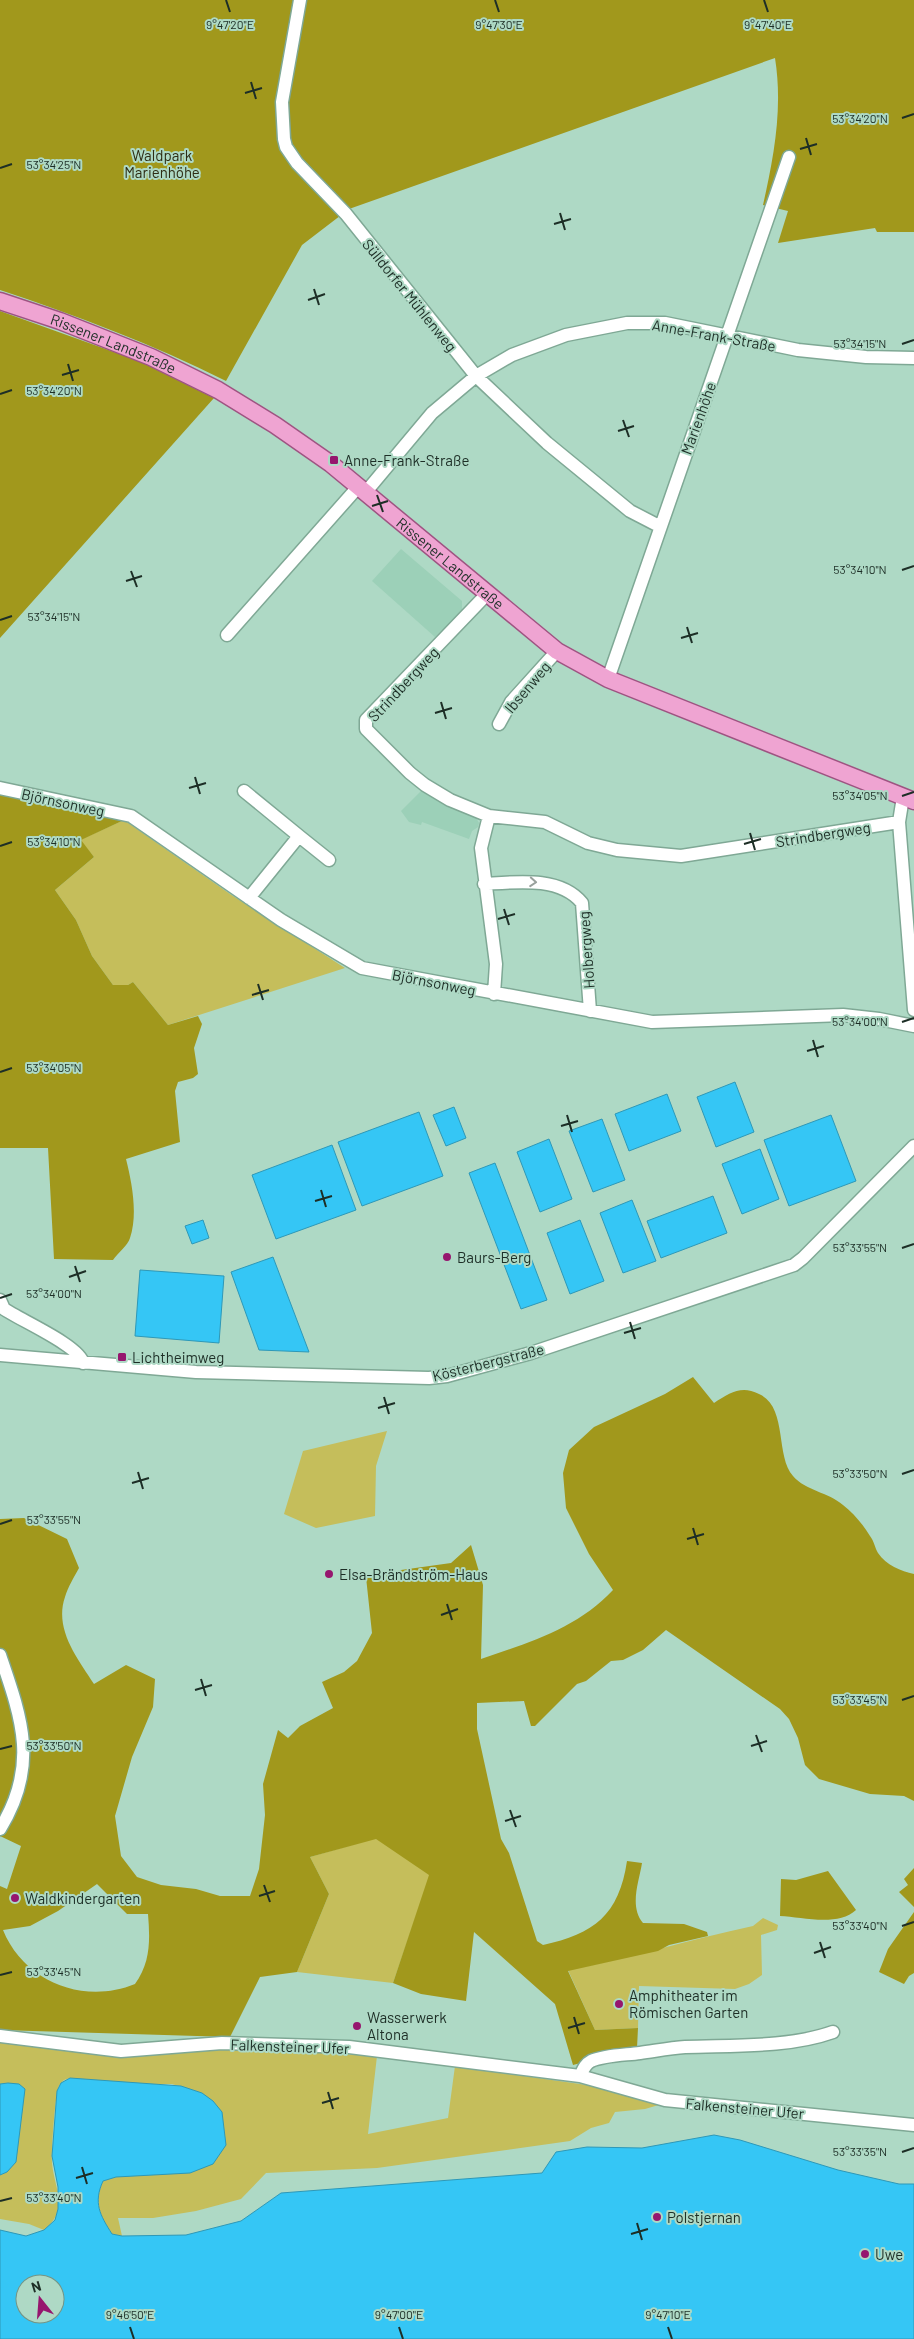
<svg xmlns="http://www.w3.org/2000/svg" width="914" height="2339" font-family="Barlow,sans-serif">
<rect width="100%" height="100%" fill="#aed9c5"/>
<path fill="#9cd0b8" d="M401,549L462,601V611L435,637L372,581Z
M422,790L475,816L479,823L478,827L472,831L469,839L422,822L421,825L409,822L401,811Z"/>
<path fill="#c5be5b" d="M124,820L230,894L345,968L168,1025L133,982L128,985H113L92,956L76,920L55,890L94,857L80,840Z
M387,1431L376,1466L375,1516L316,1528L284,1514L303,1451Z
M376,1838L430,1875L393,1983L297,1972L329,1894L310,1857Z
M763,1918L778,1925L777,1930L761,1935L762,1975L749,1984L735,1989L639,1986L638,2028L595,2030L568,1970C631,1958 691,1939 753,1926Z
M0,2040L60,2047L239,2048L377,2056L368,2134L448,2118L455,2066L587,2085L662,2104L645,2109L615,2112L609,2123L591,2128L570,2141L377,2168L266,2173L241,2199L196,2211L153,2218H118L122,2236L112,2234C100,2215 93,2203 103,2181L116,2177L202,2093L172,2084H136L70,2078L64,2080C62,2082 60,2084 59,2086C55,2094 51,2152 52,2163C54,2188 70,2209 44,2230L29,2224L0,2219V2175L7,2172L8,2083L0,2084Z"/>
<path fill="#a1981c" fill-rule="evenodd" d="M0,0H914V232H877L875,228L778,243L788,211L763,205C774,156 783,108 775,58L349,209L302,245L226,381C152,344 78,316 0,290Z
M0,311L139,361L214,398L0,638Z
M0,794L124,820L81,840L94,857L55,890L76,920L92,956L113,985H128L133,982L168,1025L198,1016L202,1024L194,1048L198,1074L193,1078L178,1082L175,1091L180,1142L126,1159C132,1183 138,1214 130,1238C128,1245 118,1253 113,1260L54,1259L48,1148H0Z
M693,1377L714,1403C730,1393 741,1385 759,1394C788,1407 775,1456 793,1476C806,1491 828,1492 843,1505C853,1513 863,1524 870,1536C874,1541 875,1548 878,1553C886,1565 901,1571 914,1574V1801L904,1796L870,1794L819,1779L805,1765L798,1738L789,1719L780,1709L666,1630L643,1650L623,1660L611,1661L586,1681L577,1684L535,1726H531L524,1701L477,1703V1729L501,1839L509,1853L537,1941L543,1945C594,1934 619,1915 627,1861L642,1863C639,1882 629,1906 643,1923L684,1924L707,1932L708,1936L669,1945L658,1951L568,1971L595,2030L638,2028L637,2048L573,2065L555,2004L474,1932L466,2001L421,1994L393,1983L429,1875L376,1839L310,1857L329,1894L297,1972L260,1977L230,2037L0,2030V1886L7,1889L21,1846L0,1836V1519L24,1518L67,1539L79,1568C74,1577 68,1587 65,1597C54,1629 77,1658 94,1684L126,1665L155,1679L153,1707L132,1757L115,1816L121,1856L137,1877L161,1885L196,1889L220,1896H250L259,1869L265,1815L263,1784L278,1730L288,1738L300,1726L333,1708L322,1682L344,1672L357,1661L372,1633L366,1577L401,1570L451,1563L471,1545L483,1585L481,1659C528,1643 578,1628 613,1590L589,1554L566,1508L563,1473L569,1450L594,1427L665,1394ZM97,1884L127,1914H148C150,1939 151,1962 135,1984C84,2005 24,1982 3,1930L30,1926L58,1911Z
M914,1868V1907L899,1892L908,1885L904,1879Z
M828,1871L856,1910C838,1927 802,1917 780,1916L781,1879L796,1880Z
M914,1912V1973L909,1976L904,1984L879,1972L888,1949Z"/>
<path fill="#35c6f5" stroke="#2e98b7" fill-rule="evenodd" d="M735,1082L754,1132L716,1147L697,1097Z
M667,1094L681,1131L629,1151L615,1114Z
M454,1107L466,1138L446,1146L433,1115Z
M419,1112L443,1176L362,1206L338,1142Z
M831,1115L856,1181L789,1206L764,1140Z
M602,1119L625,1180L593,1192L569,1131Z
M549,1139L572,1199L540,1212L517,1152Z
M332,1145L356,1210L276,1239L252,1175Z
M760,1149L779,1199L742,1214L722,1164Z
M495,1163L547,1300L521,1309L469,1173Z
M713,1196L727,1233L661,1258L647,1221Z
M632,1200L656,1261L623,1273L600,1213Z
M203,1220L209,1238L192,1244L185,1226Z
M580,1220L604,1281L570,1294L547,1233Z
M273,1257L309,1352L259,1350L231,1272Z
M140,1270L224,1276L219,1343L135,1336Z
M70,2078L181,2086L202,2093L213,2101L222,2112L226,2145L213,2164L190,2173L116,2177L103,2181C93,2203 100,2215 112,2234L122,2236L186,2235L241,2221L281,2193L542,2173L556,2152L587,2147L642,2148L714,2135L740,2140L838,2170L899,2184H914V2339H0V2230L26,2236L44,2230L55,2220L58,2209V2187L52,2156L57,2091L61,2083ZM25,2284H55V2314H25Z
M8,2083L19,2084L25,2089L16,2162L7,2172L0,2175V2084Z"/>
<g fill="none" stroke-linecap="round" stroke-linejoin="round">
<g stroke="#7fa895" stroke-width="15">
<path id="minor" d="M300,0L282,102L284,139L286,147L297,163L346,214L476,376L547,443L630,511L659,526
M365,493L432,413L476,376L512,355L566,335L627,323H665L798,350L866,357L914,358
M486,595L366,720V729L410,773L425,785L450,800L489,816L545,822L588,843L617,850L681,856L899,822
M227,635L358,487
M608,679L789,157
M499,724L511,702L557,651
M0,788L131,816L281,920L362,968L652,1022L843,1015L879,1019L914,1026
M244,791L299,836
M903,797L899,822L914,1010
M489,816L481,848L496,964L494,994
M484,884C516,882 560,876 582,903L590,1011
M249,898L299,836L329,860
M0,1300L4,1309C20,1320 80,1346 83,1363
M0,1355L196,1372L429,1378L447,1376L531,1353L794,1265L803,1258L914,1146
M0,1655C22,1719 39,1766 0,1829
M0,2036L121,2051L222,2043L349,2047L580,2076L665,2100L914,2125
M580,2076C583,2070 585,2064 591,2061C605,2055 625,2055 640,2053C655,2051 670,2048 685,2047C732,2045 788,2048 833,2032"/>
</g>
<g stroke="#9e5482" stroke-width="19">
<g id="major">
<path id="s1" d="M0,301L60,321L151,357L218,390L275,425L331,464L557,651L608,679L914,801"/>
</g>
</g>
<use href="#minor" stroke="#fff" stroke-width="12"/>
<use href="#major" stroke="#efa4d2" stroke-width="16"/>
</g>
<defs><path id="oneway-chevron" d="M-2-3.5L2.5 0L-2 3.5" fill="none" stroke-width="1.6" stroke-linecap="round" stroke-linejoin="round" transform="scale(1.25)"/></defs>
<use stroke="#99a19d" href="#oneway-chevron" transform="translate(533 882) rotate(4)"/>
<path fill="none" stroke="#1d2e26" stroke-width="2" d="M226,0L230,12M495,0L499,12M764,0L768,12M251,82L256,99M245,93L262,88M902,118L914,114M806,138L811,155M800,149L817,144M0,168L12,164M560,213L565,230M554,224L571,219M314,289L319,305M308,300L325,294M902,344L914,340M68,364L73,381M62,375L79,370M0,394L12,390M623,420L629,437M618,431L634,426M377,495L383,512M372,506L388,501M902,570L914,566M131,571L137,587M126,581L142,576M0,620L12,616M687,627L692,643M681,638L698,633M441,702L446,719M435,713L452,708M195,777L200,794M189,788L206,783M902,796L914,792M750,833L755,850M744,844L761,839M0,846L12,842M504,909L509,925M498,919L515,914M258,984L263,1000M252,995L269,990M902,1022L914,1018M813,1040L818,1057M807,1051L824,1046M0,1072L12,1068M567,1115L572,1132M561,1126L578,1121M321,1190L326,1207M315,1201L332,1196M902,1248L914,1244M75,1266L80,1282M69,1277L86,1271M0,1298L12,1294M630,1322L635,1339M624,1333L641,1328M384,1397L389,1414M378,1408L395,1403M138,1472L143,1489M902,1474L914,1470M132,1483L149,1478M0,1524L12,1520M693,1528L698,1545M687,1539L704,1534M447,1604L452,1620M441,1615L458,1609M201,1679L206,1696M195,1690L212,1685M902,1700L914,1696M756,1735L762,1752M751,1746L767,1741M0,1749L12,1746M510,1810L516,1827M505,1821L521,1816M264,1885L270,1902M259,1896L275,1891M902,1926L914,1922M820,1942L825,1958M814,1953L831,1947M0,1975L12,1972M574,2017L579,2034M568,2028L585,2023M328,2092L333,2109M322,2103L339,2098M902,2152L914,2148M82,2167L87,2184M76,2178L93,2173M0,2201L12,2198M637,2223L642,2240M631,2234L648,2229M130,2327L134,2339M399,2327L403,2339M668,2327L672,2339"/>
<g fill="#96166e" stroke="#aed9c5" stroke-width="2">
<rect x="329" y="455" width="10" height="10" rx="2.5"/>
<circle cx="447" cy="1257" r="5"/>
<rect x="117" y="1352" width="10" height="10" rx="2.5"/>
<circle cx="329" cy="1574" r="5"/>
<circle cx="15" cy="1898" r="5"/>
<circle cx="619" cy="2004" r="5"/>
<circle cx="357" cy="2026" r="5"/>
<circle cx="657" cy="2217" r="5"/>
<circle cx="865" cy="2254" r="5"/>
</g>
<g text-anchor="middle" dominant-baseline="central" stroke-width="4" stroke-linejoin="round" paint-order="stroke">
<g font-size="15" fill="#2e2c14" stroke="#aed9c5">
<text x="162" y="155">Waldpark<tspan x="162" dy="17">Marienhöhe</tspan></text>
</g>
<g font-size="15" fill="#1d2e26" stroke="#aed9c5">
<text transform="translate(410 295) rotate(51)">Sülldorfer Mühlenweg</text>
<text transform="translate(714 335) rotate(10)">Anne-Frank-Straße</text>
<text stroke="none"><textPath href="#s1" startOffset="121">Rissener Landstraße</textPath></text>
<text transform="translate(698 418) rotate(-70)">Marienhöhe</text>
<text stroke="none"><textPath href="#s1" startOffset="526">Rissener Landstraße</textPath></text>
<text transform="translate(403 684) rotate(-47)">Strindbergweg</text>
<text transform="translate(527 687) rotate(-50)">Ibsenweg</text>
<text transform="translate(63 802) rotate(12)">Björnsonweg</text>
<text transform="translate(823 834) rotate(-9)">Strindbergweg</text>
<text transform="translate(586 950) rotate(-94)">Holbergweg</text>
<text transform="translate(434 982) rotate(11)">Björnsonweg</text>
<text transform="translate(488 1362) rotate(-14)">Kösterbergstraße</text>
<text transform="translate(290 2046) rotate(2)">Falkensteiner Ufer</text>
<text transform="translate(745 2108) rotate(5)">Falkensteiner Ufer</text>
</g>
<g font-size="15" fill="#1d2e26" stroke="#aed9c5" text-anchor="start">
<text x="344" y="460">Anne-Frank-Straße</text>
<text x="457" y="1257">Baurs-Berg</text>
<text x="132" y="1357">Lichtheimweg</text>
<text x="339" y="1574">Elsa-Brändström-Haus</text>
<text x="25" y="1898">Waldkindergarten</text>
<text x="629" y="1995">Amphitheater im<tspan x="629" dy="17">Römischen Garten</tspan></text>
<text x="367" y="2017">Wasserwerk<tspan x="367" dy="17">Altona</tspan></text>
<text x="667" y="2217">Polstjernan</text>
<text x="875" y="2254">Uwe</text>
</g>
</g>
<g font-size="12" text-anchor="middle" fill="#1d2e26" stroke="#aed9c5" stroke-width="4" stroke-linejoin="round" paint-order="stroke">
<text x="768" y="29">9°47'40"E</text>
<text x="230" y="29">9°47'20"E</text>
<text x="499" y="29">9°47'30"E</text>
<text x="860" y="123">53°34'20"N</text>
<text x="54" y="169">53°34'25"N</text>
<text x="860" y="348">53°34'15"N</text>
<text x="54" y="395">53°34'20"N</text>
<text x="860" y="574">53°34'10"N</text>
<text x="54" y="621">53°34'15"N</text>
<text x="860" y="800">53°34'05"N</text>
<text x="54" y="846">53°34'10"N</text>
<text x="860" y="1026">53°34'00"N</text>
<text x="54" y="1072">53°34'05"N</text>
<text x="860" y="1252">53°33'55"N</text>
<text x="54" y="1298">53°34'00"N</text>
<text x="860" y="1478">53°33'50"N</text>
<text x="54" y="1524">53°33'55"N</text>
<text x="860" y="1704">53°33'45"N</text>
<text x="54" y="1750">53°33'50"N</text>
<text x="860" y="1930">53°33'40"N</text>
<text x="54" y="1976">53°33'45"N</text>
<text x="860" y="2156">53°33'35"N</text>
<text x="54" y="2202">53°33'40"N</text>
<text x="130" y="2319">9°46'50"E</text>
<text x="399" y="2319">9°47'00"E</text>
<text x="668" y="2319">9°47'10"E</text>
</g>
<g transform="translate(40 2299) rotate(343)"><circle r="24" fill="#aed9c5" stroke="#749585"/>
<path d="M0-4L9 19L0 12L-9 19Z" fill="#96166e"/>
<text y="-8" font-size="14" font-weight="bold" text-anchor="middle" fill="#1d2e26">N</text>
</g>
</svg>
